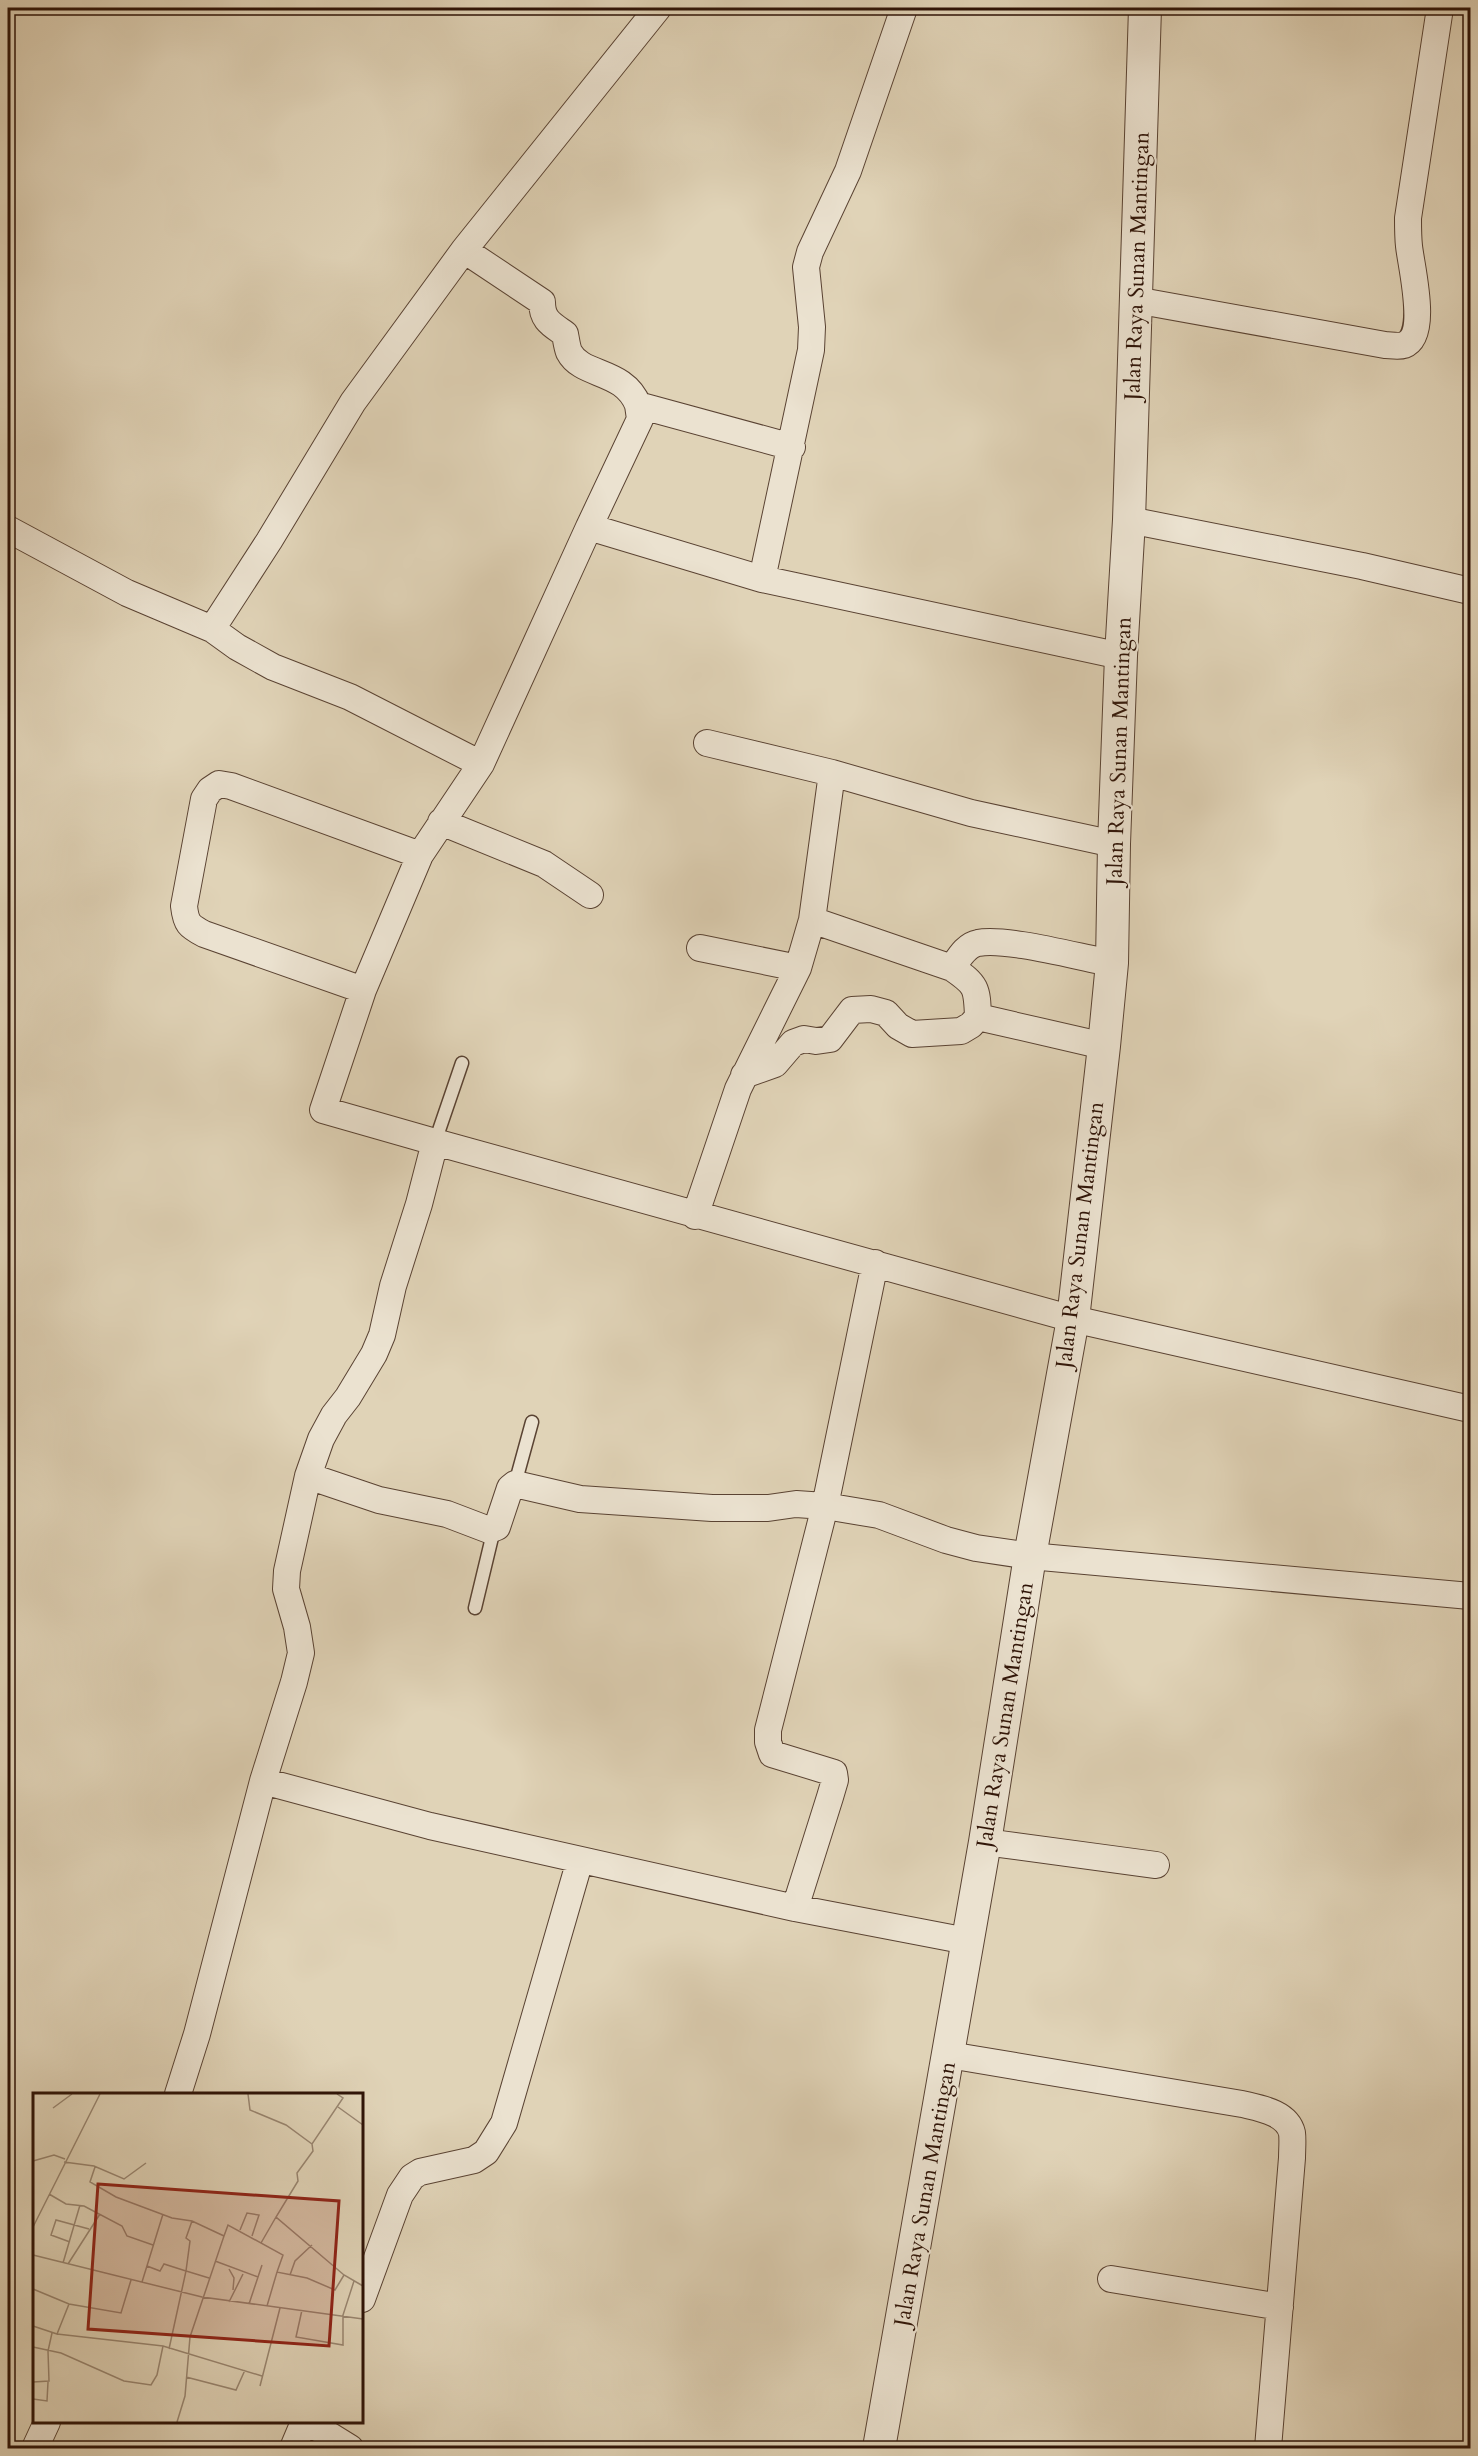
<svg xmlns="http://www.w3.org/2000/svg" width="1478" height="2456" font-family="Cardo,serif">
<rect width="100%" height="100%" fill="#e0d3b7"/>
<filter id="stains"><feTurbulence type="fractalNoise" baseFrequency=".00333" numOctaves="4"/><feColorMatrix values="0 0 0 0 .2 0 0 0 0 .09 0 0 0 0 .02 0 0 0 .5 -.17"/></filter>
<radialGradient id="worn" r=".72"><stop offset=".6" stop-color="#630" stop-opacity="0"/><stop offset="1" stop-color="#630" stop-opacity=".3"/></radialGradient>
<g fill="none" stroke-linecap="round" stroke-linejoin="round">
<g stroke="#5a4333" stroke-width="15">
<path id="service" d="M435,1142L462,1063
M515,1484L532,1422
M475,1608L494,1529"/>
</g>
<g stroke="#5a4333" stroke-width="28">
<path id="minor" d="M904,8L848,171L810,252L806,267L812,327L811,350L762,579L1121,656
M464,250L542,302C542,320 551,324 565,334C566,339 567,347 569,352C582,377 624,369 638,405L792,447
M1135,300L1385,345C1390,345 1398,347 1404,345C1429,336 1411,266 1409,246C1408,237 1408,227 1408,218L1440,8
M1129,520L1362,566L1470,591
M589,527L640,419L638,405
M8,529L127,593L212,629L269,541L353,402L464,250L658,8
M212,629L237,647L273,667L350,697L481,764
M707,743L832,773L971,813L1114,844
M441,822L544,864L590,895
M812,920L952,968C977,985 977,988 978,1017L1104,1046
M700,948L798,968
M952,968C959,958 966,945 978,943C1005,937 1082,958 1112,963
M363,990L204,934C189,926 186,924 184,906L204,799L210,790L219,784L231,786L420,855
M744,1075L775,1064L793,1043L804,1039L816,1041L830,1039L852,1010L871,1009L886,1013L898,1026L912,1034L961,1031L971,1025L978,1017
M435,1142L323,1110L363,990L420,855L481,764L589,527L762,579
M695,1216L738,1089L798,968L812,920L832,773
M308,1476L379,1500L447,1514L489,1530L497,1527L510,1488L515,1484L580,1499L712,1508H768L796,1504L825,1506L875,1263
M263,1781L430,1826L795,1908L967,1941
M985,1842L1156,1865
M795,1908L830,1797L835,1780L834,1773L772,1754L768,1742V1730L825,1506L879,1515L946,1540L976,1548L1030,1556L1470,1596
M949,2055L1242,2104C1258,2108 1287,2112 1292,2133C1293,2140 1292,2150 1292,2158L1268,2448
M178,2094L197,2034L263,1781L294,1682L301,1653L297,1627L286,1589L287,1571L308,1476L321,1439L334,1415L348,1397L374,1354L382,1335L393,1286L419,1204L435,1142L1073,1319L1470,1409
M1111,2279L1280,2307
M362,2299L400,2195L412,2177L420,2172L474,2160L486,2152L504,2123L580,1860
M308,2422L350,2448
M35,2448L47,2422
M293,2448L304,2422"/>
</g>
<g stroke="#5a4333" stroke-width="34">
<path id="tertiary" d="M879,2448L985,1842L1030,1556L1073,1319L1104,1046L1112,963L1114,844L1121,656L1129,520L1145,8"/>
</g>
<use href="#service" stroke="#ebe2d0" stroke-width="12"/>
<use href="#minor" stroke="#ebe2d0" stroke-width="26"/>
<use href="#tertiary" stroke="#ebe2d0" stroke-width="32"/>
</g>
<g text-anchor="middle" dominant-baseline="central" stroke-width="4.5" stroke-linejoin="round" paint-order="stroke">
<g font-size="22" fill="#2e1307" stroke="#ebe2d0">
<text transform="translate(1137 266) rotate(-88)">Jalan Raya Sunan Mantingan</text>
<text transform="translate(1119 751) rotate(-88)">Jalan Raya Sunan Mantingan</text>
<text transform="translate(1080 1235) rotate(-83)">Jalan Raya Sunan Mantingan</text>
<text transform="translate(1005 1715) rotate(-81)">Jalan Raya Sunan Mantingan</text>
<text transform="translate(925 2194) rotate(-80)">Jalan Raya Sunan Mantingan</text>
</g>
</g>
<g transform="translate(33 2093)">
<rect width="330" height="330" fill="#e0d3b7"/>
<path fill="none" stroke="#998671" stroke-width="1.5" d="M215,1L217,17L253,32L279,51L310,5L304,1M305,14L330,32M20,15L39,1M279,51L280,58L264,80L265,88L243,124L311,182L330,193M0,68L21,62L32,66M31,69L61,73L91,86L113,70M62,74L57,89L83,104L139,125L159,128L191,143L157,244L152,303L144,329M16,101L33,111L51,113L89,133L94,143L120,152M159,128L153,145L157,148L153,178L176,185M0,134L67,1M207,137L214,120L226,122L219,143M191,143L195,132L250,162L244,179M37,149L18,142L23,127L56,136M228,150L243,124M0,162L169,204L330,226M182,168L225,184M30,170L47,112M35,171L67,121M114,173L127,178L131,171L153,178L136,256M196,176L201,185L200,197M257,182L262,168L279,152M109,189L130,121M0,196L36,211L88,220L98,187M196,209L210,181M216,211L229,172M234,213L244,179L274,185L302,197L311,182M269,217L263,244L310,252V222L321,188M0,233L24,241L36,211M24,241L130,253L229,283M0,254L28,260L91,288L118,292L124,282L130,253M15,258L19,240M153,284L203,297L212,277M0,289L16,288L15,258M227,293L247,215M0,306L14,308L15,289"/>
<path fill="#8f2418" fill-opacity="0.15" stroke="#8f2418" stroke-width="3" d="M65,91L306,108L296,253L55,236Z"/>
<rect width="330" height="330" fill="none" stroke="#2e1307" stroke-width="3"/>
</g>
<rect width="1478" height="2456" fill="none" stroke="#e0d3b7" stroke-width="30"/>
<rect x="9" y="9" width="1460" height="2438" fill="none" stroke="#2e1307" stroke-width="3"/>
<rect x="15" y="15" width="1448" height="2426" fill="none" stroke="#2e1307" stroke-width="1.5"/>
<rect width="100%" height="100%" filter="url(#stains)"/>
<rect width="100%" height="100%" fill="url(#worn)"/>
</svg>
